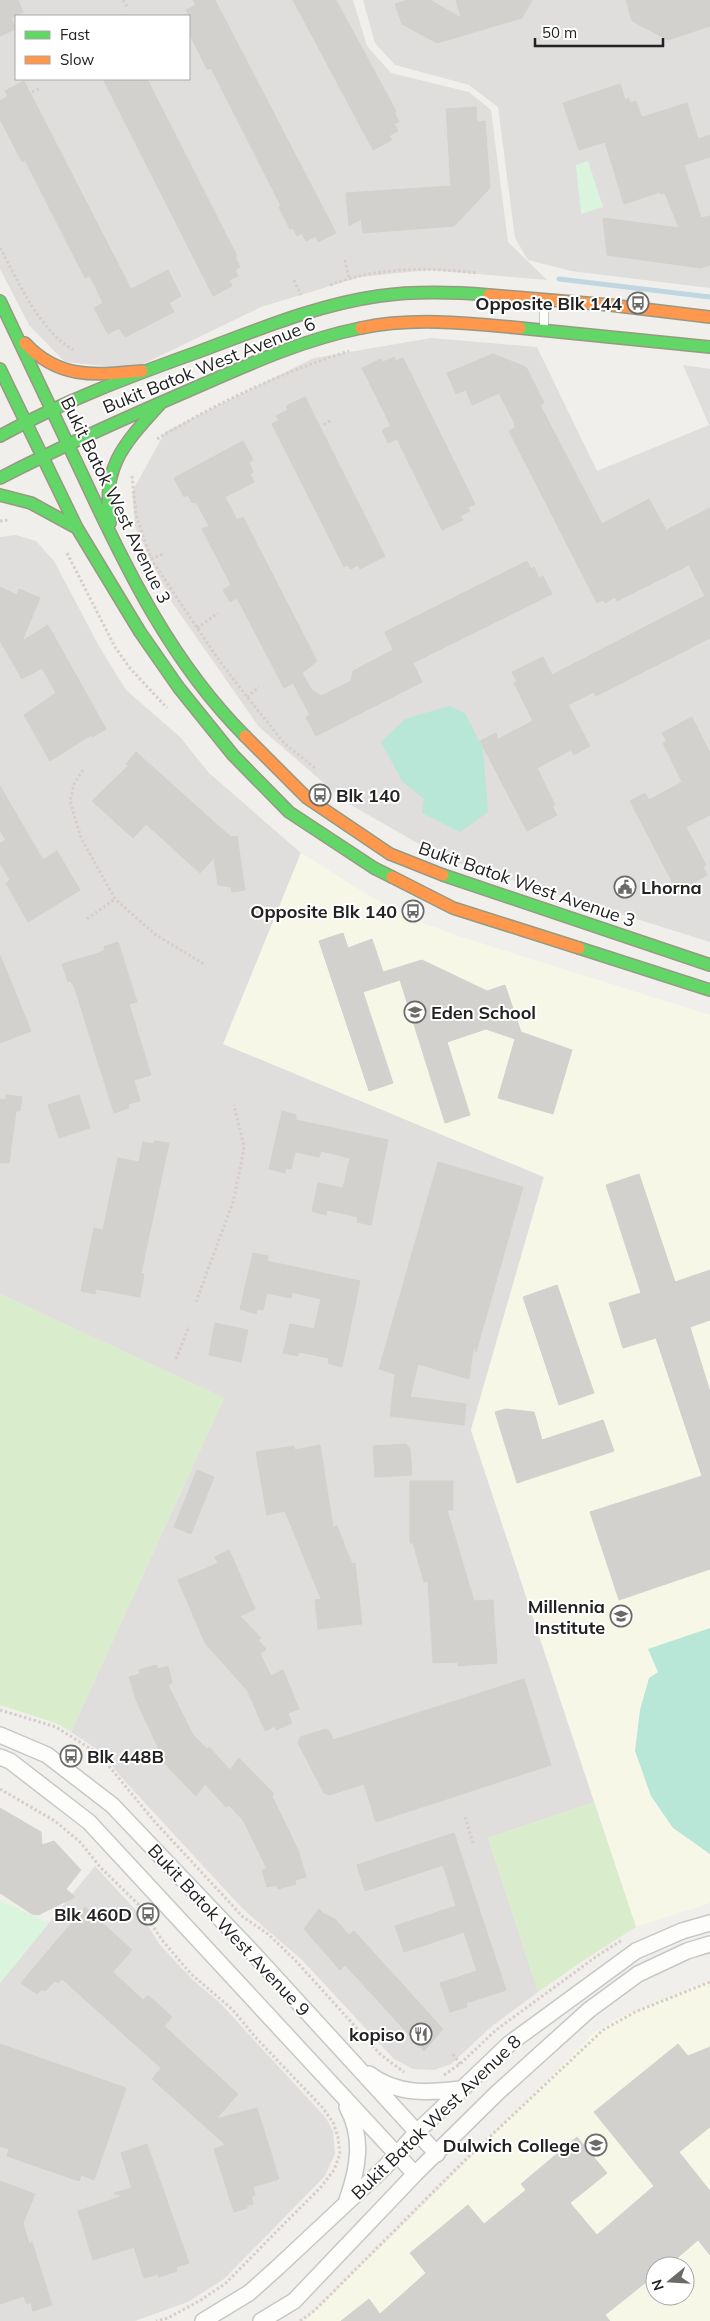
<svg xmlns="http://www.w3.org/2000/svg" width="710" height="2321" font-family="Mulish,sans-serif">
<rect width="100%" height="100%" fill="#f0efeb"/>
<path fill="#dfdedc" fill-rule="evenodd" d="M0,0H353L367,46L391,73L469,92L491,110L508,242L547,280L429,270L360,277L261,307L133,369L65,362L29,325L0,269ZM16,16H189V79H16Z
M363,0H710V288L571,271L528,260L515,238L498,107L469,85L395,65L375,43Z
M431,338L537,347L597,471L709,425L683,365L710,369V942L445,859L346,802L259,727L171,601L135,527L132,492L165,432L314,358Z
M16,535L36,541L54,561L99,646L126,690L180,737L209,773L301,853L224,1044L544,1177L471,1430L594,1802L488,1838L538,1992L491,2027L451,2064L434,2070L413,2069L394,2059L302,1960L242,1908L121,1777L101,1752L71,1732L224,1398L0,1294V537Z
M95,1866L143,1918L160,1945L193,1980L220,2003L326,2118L333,2131L335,2154L325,2176L224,2279L188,2302L135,2321H0V1983Z"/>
<path fill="#f7f7e8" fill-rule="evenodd" d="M301,853L368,895L421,922L458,936L710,1015V1903L636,1927L471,1430L544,1177L223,1044Z
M710,1980V2321H305L415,2214L594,2033L620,2017ZM655,2266H685V2296H655Z"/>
<path fill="#d9eccb" d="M0,1294L224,1398L71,1732L56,1723L0,1705Z
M594,1802L636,1927L581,1962L538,1992L488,1838Z"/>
<path fill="#dbf4dd" d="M588,161L603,207L581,214L576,165Z
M0,1900L49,1923L0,1983Z"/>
<path fill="#b8e6d7" d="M449,706L465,713L483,749L488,812L460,832L422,813L424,799L402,781L381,742L405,719Z
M710,1628V1854L673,1828L651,1796L635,1751L640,1710L649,1678L658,1672L648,1649Z"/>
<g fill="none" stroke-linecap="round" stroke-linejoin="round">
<path stroke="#c0d7e2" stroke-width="5" d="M559,279L710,297"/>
</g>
<path fill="#d3d1ce" stroke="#d3d1cc" d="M0,0H18L23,12L11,18L16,29L0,36Z
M193,0H215L336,233L318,242L316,236L306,241L302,233L297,236L293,228L290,229L279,207L281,206L211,68L207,69L189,33V16L186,10L196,5Z
M293,0H336L396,111L394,112L399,122L394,124L398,131L389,136L392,140L373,150Z
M408,0H430L461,18L456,0H532L522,18L437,43L402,24L395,4Z
M626,0H710V26L668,40L632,21Z
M103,79H147L237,256L235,257L240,267L235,270L238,276L229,280L232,286L213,296Z
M24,81L131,289L168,270L181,296L169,303L174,312L125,337L119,328L108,334L94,308L103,303L90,276L85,278L25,160L22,162L0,119V101L8,96L5,91Z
M620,84L625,100L629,98L630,103L636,101L641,116L643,117L687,103L698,139L710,135V157L684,165L701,218L710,216V265L701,268L607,255L603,218L679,228L665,193L660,194V192L624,204L605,142L579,150L563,103Z
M476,107L477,122L485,121L490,188L454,226L363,233L361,219L349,226L346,193L451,186L446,109Z
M493,354L526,367L544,403L540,405L602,524L649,499L666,530L710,508V638L596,696L594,692L568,705L590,746L574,755L571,750L537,768L555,805L552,806L557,815L527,831L480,741L496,733L498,739L533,721L514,683L517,682L512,672L543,657L552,675L705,596L689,565L617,601L615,597L605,603L603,600L597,603L509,431L515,428L514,422L499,393L472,405L466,390L456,394L447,373Z
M394,357L396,361L403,358L475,504L468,507L470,511L460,516L463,520L442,530L397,439L388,443L382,430L391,426L362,368L381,359L383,362Z
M305,397L385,556L360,569L358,565L350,569L348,565L344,567L272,424L279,420L276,416L288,410L286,406Z
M243,441L253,460L249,462L253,472L250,474L254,482L225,497L237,520L243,517L317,661L302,673L311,689L321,696L351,681L353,671L393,650L385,632L527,561L531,569L534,567L539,578L543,576L552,594L413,663L422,682L316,736L306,717L310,715L293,683L284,688L237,598L230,602L223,590L231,585L202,529L209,526L196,502L192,503L188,495L184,497L174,478Z
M0,587L17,595L19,589L40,598L22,641L48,625L106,729L92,737L91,735L50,761L24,715L56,693L42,668L22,679L0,641Z
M692,717L710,753V815L686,827L706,865L703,867L707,875L677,891L630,801L645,793L649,800L682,782L663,743L667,741L662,733Z
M136,752L231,837L237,836L245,890L232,892L231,887L218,885L214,858L200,873L146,824L133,838L92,801L128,766L126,764Z
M0,786L43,860L57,851L80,890L28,922L6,883L10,880L0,863V843L6,840L0,830Z
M343,933L348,948L372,939L383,972L422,960L487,991L505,985L521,1032L572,1050L553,1114L498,1098L515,1039L486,1029L447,1042L470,1115L445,1123L400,980L363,992L393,1083L369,1091L319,941Z
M118,942L137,1002L129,1004L151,1075L134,1080L140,1101L128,1104L129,1108L114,1113L74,986L70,981L68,982L62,964L99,953L105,950L104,947Z
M0,955L31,1031L0,1043Z
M6,1095L22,1097L20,1111H16L9,1163H0V1099L6,1100Z
M79,1095L90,1128L59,1138L48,1105Z
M282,1111L296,1115V1120L388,1140L371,1225L357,1222L358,1217L327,1210L326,1215L312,1211L318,1183L343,1188L350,1158L321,1151L319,1157L295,1152L291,1169L286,1168L285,1173L269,1169Z
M154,1141L169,1143L141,1273L144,1274L140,1297L96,1289L95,1294L81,1291L94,1228L103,1230L118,1158L139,1162L143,1142L154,1144Z
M438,1162L523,1187L476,1352L474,1344L469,1379L418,1364L410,1397L466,1404L464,1425L390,1416L395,1374L379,1369Z
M639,1174L675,1282L710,1270V1320L690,1327L710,1392V1569L619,1600L590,1512L702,1476L656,1338L623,1348L609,1303L641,1293L606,1185Z
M253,1253L268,1256L267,1261L360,1281L342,1367L328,1363L329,1358L299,1352L298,1356L283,1353L290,1324L314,1329L321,1299L292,1292L291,1298L267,1293L263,1310L257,1309L256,1314L240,1309Z
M557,1285L594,1393L559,1405L523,1297Z
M215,1323L248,1330L241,1362L209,1355Z
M506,1409L534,1412L542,1440L603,1420L614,1451L517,1483L495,1412Z
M406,1444L410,1449L412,1475L375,1477L373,1446Z
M320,1445L333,1527L337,1526L352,1564L355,1563L362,1624L318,1629L315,1600L321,1599L285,1511L267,1515L256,1452L294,1446L295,1450Z
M197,1470L214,1477L191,1534L174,1527Z
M410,1481H453V1510H447L474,1601L493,1600L497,1663L458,1666V1662L433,1663L428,1581L424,1582L413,1543H410Z
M229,1550L255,1609L240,1616L261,1638L258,1640L266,1649L260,1654L271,1676L283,1670L299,1709L288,1713L292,1723L276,1730L275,1726L265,1731L247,1690L205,1643L178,1580L214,1565L218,1563L215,1557Z
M156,1665L158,1669L168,1666L172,1683L168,1685L193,1735L207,1749L209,1747L230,1770L239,1758L274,1794L272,1796L298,1850L306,1877L295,1880L296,1884L278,1889L277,1885L267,1887L262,1870L267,1869L243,1820L229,1805L226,1807L205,1784L196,1796L161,1760L163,1758L137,1702L129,1677L140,1674L139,1670Z
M524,1679L551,1765L376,1822L364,1784L329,1795L324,1793L298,1743L300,1737L326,1729L330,1732L333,1740Z
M0,1808L41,1832L42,1845L54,1841L81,1870L66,1889L75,1897L38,1915L32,1914L0,1893Z
M454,1833L506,1990L466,2003L467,2007L450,2012L440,1983L477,1971L464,1932L404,1952L395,1926L456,1906L443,1865L365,1891L357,1865Z
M85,1907L132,1950L113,1972L143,2000L148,1995L172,2017L164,2026L238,2094L216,2119L257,2108L279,2179L253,2187L255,2195L251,2196L253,2204L247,2205V2208L234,2212L214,2149L226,2145L152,2079L161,2068L62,1979L58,1983L55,1981L45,1991L42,1989L37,1994L21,1983Z
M319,1909L324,1914L335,1919L349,1935L354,1931L443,2029L424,2051L345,1965L340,1970L304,1929Z
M0,2044L126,2088L94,2180L81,2175L79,2181L7,2156L9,2149L0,2146Z
M678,2044L688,2056L710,2047V2127L679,2152L710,2191V2255L698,2240L668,2266H655V2275L605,2315L610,2321H341L369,2299L380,2314L426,2273L410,2253L468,2205L484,2224L526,2190L521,2184L577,2137L607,2173L570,2203L597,2235L654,2186L594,2112Z
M147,2144L189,2263L176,2267L177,2271L159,2277L158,2274L144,2278L134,2247L93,2260L78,2211L123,2196L114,2193L132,2188L121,2153Z
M0,2181L35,2194L23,2223L29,2244L32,2242L52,2305L33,2311L31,2302L27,2304L24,2296L0,2304Z"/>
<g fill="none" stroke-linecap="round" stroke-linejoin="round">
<g stroke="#c7c7c5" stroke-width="10">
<path id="lane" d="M544,301V329"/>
</g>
<g stroke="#c7c7c5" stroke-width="18">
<path id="street" d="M0,1735L47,1755L112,1805L253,1953L437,2154
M0,1757L10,1761L89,1822L415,2174
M369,2074C397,2095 428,2093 461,2089
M347,2200C358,2169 364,2138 347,2107
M203,2321L249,2293L277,2268L384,2168L417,2132L509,2044L636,1951L682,1931L710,1923
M261,2321L294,2301L415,2174L497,2093L589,2010L638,1974L687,1951L710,1944"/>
</g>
<g stroke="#969a82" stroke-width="14">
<path id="fast" d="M0,301C28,359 55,418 83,476C126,569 172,663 245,736
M520,328L710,347
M0,369L77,528L140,632L179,688L233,755L289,812L374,868L392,877
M0,436C62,402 128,377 195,353C255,331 315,305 379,296C415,291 452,292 489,295
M0,478C62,446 125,418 190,390C245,366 301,340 361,328
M0,495L31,503L77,528
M110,523C101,466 125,443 161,403
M443,875L710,965
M579,948L710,990"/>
</g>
<g stroke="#969a82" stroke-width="14">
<path id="slow" d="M489,295L610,305L710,317
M361,328C412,317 468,323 520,328
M25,343C59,380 96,375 142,371
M245,736L307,798L390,854L443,875
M392,877L453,908L579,948"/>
</g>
<path stroke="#d8cdc9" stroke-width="3" stroke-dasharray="2.5 2.5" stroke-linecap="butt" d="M123,0L128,9
M32,92L41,88
M0,248C20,284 37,327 73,350
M345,260L349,278
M294,280L301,295
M330,285C377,267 427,267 477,273
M324,425L331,420
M157,439C219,402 280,373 349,351
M132,476L136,515L151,559L216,656L247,697L285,744L315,768
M0,521L9,520
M67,553L115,647L129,667L167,708
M151,559L165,553
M197,628L218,613
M247,697L259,687
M83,770L74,784L70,801L81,838L115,899L156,935L204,964
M87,919L115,899
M196,1302L233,1202L241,1164L244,1147L234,1105
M176,1359L189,1326
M0,1710L56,1727L99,1754L154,1821L243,1917L268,1934L295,1960L381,2055L404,2072
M0,1789L55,1821L80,1842L101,1868L138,1904L162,1940L191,1974L232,2009L257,2039L322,2107L333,2122L338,2137L340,2154L334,2170L321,2187L277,2231L226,2283L201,2300L168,2318L156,2321
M465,1817L473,1843
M453,2054L460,2064
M444,2075L460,2064L496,2030L597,1956L622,1940
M300,2321L314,2311L461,2164L603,2030L635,2012L710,1982"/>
<use href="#lane" stroke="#fdfdfc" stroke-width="8"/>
<use href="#street" stroke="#fdfdfc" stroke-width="15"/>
<use href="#fast" stroke="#63d668" stroke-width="11"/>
<use href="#slow" stroke="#ff974d" stroke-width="11"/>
</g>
<defs>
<g id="bus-ring" transform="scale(1.125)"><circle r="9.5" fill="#fff" stroke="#6a6a68" stroke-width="1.5"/><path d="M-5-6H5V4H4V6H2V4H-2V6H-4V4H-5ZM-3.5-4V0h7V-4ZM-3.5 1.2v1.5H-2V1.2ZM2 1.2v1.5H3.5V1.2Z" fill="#6a6a68"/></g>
<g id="civic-ring" transform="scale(1.125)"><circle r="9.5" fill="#fff" stroke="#6a6a68" stroke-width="1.5"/><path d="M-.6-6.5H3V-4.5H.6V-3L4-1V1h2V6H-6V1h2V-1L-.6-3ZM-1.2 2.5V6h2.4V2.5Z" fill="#6a6a68"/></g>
<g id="school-ring" transform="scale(1.125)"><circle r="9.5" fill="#fff" stroke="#6a6a68" stroke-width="1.5"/><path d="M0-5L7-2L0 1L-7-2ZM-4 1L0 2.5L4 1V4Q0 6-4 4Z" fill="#6a6a68"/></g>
<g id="university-ring" transform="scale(1.125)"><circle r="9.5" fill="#fff" stroke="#6a6a68" stroke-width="1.5"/><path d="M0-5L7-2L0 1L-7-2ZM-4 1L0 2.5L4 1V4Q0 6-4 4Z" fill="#6a6a68"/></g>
<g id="restaurant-ring" transform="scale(1.125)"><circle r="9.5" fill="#fff" stroke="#6a6a68" stroke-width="1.5"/><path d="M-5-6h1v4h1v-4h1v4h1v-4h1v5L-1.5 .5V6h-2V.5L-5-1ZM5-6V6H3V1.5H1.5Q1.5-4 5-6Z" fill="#6a6a68"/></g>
</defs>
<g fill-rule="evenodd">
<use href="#bus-ring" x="638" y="303"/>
<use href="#bus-ring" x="320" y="795"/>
<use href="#civic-ring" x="625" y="887"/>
<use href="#bus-ring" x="413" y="911"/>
<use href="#school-ring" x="415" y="1012"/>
<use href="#university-ring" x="621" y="1616"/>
<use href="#bus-ring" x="71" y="1756"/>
<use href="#bus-ring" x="148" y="1914"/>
<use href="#restaurant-ring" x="421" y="2034"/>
<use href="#school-ring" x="596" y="2145"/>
</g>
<g text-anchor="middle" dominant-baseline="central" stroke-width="4" stroke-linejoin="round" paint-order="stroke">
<g font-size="18" font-weight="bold" fill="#222" stroke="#fff" text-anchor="end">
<text x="622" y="303">Opposite Blk 144</text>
<text x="336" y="795" text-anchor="start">Blk 140</text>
<text x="641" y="887" text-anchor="start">Lhorna</text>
<text x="397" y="911">Opposite Blk 140</text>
<text x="431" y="1012" text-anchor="start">Eden School</text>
<text x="605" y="1606">Millennia<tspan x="605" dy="21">Institute</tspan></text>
<text x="87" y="1756" text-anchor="start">Blk 448B</text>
<text x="132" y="1914">Blk 460D</text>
<text x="405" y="2034">kopiso</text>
<text x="580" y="2145">Dulwich College</text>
</g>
<g font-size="18" fill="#222" stroke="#fff">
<text transform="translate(209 365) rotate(-22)">Bukit Batok West Avenue 6</text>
<text transform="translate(116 500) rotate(64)">Bukit Batok West Avenue 3</text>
<text transform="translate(527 884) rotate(19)">Bukit Batok West Avenue 3</text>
<text transform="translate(229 1930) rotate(47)">Bukit Batok West Avenue 9</text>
<text transform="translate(436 2117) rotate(-44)">Bukit Batok West Avenue 8</text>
</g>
</g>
<rect x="15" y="15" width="175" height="65" fill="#ffffff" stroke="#a7a7a7"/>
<rect x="25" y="31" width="25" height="8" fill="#63d668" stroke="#a7a7a7"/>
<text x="60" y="40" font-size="15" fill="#222222">Fast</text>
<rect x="25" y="56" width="25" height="8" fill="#ff974d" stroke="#a7a7a7"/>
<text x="60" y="65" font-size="15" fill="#222222">Slow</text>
<g transform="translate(670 2281) rotate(252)"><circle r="24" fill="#ffffff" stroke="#a7a7a7"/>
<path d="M0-4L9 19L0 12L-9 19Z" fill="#6a6a68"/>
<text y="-8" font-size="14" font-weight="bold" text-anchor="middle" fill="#222222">N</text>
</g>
<path d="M535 38v8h128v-8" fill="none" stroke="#222222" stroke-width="2.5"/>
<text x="542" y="38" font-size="15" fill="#222222" stroke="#ffffff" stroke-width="4" paint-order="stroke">50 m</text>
</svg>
